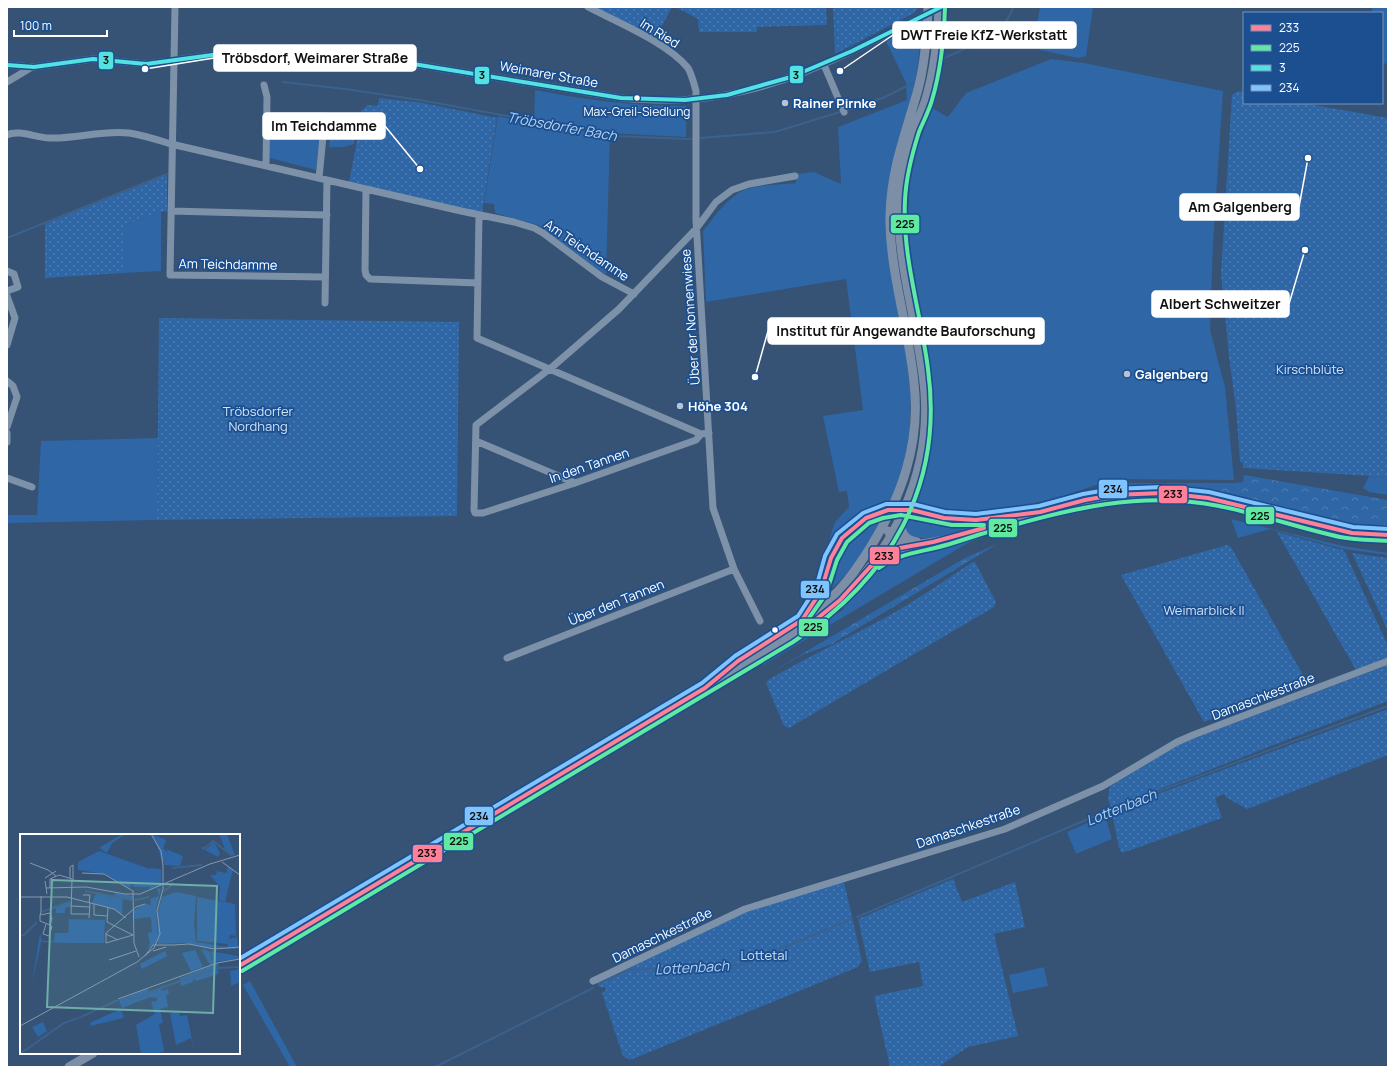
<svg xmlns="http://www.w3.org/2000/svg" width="1395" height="1074" font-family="Manrope,sans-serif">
<defs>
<pattern id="forest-crowns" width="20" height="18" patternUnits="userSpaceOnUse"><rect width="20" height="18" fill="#2f66a5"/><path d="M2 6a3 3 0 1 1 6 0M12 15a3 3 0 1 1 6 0" fill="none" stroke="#4e7db2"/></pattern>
<pattern id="garden-dots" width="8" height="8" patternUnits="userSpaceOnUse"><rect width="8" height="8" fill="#2f66a5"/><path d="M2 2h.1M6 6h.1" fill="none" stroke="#4e7db2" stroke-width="1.8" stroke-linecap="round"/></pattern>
</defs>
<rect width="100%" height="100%" fill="#365274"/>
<path fill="#2f66a5" d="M1040,7H1093L1086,56L1078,58L1040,50C1032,39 1038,20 1040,7Z
M1373,7H1388V64L1382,63V13H1371Z
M907,31H912L921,36L915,92L888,220L911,393L909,444L894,500C861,507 843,521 826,550L835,522L849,507L847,491L839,492L823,416L863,410L846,279L706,302L703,231C714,217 725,201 740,192C755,184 779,185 796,183V174L814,172L841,184L838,127L907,100L906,83L886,41Z
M1051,59L1084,63L1223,91L1213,244L1210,330L1225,387L1234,480L1114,479L1063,496L1015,508L978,513H957L917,504C927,466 933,435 933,395L909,239L908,212L910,183L917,149L932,108L948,117L966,93Z
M535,90C587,100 632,106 686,106V137L610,133L606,275L538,225L495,213L494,204L484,203L498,116L534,124Z
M320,136L316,170L270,158V137Z
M161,212V271L123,273V226Z
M158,438L157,520L7,523V515H37L41,441Z
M1369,476L1388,477V495L1369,492L1363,488Z
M1112,483L1114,491C1088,494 1063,505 1037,507Z
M1151,496C1170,497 1188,498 1206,501C1267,512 1326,538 1388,538V544C1350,538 1313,529 1276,519C1258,515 1241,509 1223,506C1136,491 1046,506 966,544L763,665L760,663L844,609L843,606C857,585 875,566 897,552L1089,502Z
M911,513L975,522L976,526C958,531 922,546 906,533C904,525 903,519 911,513Z
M884,518C868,544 854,571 830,590C835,582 836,575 838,566C846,541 861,528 884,518Z
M1231,519L1343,546L1388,553V555L1343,549L1270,529L1238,538Z
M1105,815L1112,839L1076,854L1067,832Z
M1044,967L1048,986L1013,993L1009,975Z
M250,981L297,1067H290L243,985Z"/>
<path fill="url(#forest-crowns)" d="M352,113L360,114L354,144L343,147H329L331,117Z
M1244,475L1388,500V532C1326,530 1269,506 1209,494C1178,488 1145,489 1114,491L1112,483H1236L1243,482Z
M999,543L832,644L802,655L768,674L963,559Z"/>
<path fill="url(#garden-dots)" d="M592,7H672L655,39Z
M676,7H826L827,25L757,27V32H699L698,19Z
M833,7H919L914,13L835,54Z
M1238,91L1244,92V103H1302L1388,118V477L1243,468V463L1240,462L1236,408L1229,357L1221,273L1232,95Z
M379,98L423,103L497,118L482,213L349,182L362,116L361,110L364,109L367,105L378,106Z
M167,175V211L161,212L123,226V273L45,278V224Z
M159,318L459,322L457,516L157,520Z
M1277,532L1343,550L1345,552L1388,646V657L1356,670Z
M1227,545L1231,547L1302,673L1305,683L1204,722L1121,575Z
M1352,553L1388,558V631Z
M973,562H975L996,602L994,607L789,728L784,726L766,683L768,680C810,655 854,636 897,611C923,596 948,578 973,562Z
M1388,665V701L1111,808L1108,799L1110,786L1182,743Z
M1388,709V755L1247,809L1227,798L1224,794L1215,798L1222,818L1122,853L1119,848L1112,813L1114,810Z
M953,879L962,902L1015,882L1025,927L994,934L1018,1036L968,1047L938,1067H890L874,996L923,986L919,962L870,972L858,919Z
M844,882L862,961L858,967L630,1060L623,1056L602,993L606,990L605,987H599L597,982L746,912Z"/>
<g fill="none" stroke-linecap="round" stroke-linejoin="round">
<path stroke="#3b618d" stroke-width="2" d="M942,59C966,48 1006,35 1013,7
M283,82L345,89L420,100L616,136L687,139L775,132L840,112
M848,110L885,97L913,83
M7,238L167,174
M857,917L1114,808L1388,706
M599,984L628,970L741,965L852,919
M435,1067L593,988"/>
<path stroke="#7d92a8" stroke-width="7" d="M175,7L170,275L325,277
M588,7C617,22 668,43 688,68C692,75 694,84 696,91V220L713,508L734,569L760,621
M7,65L34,67L93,59L146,64L242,51L292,48L352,54L621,98C646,100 670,101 694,99C784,92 862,46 941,7
M824,65L844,112
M7,82L32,67
M264,85L267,97L266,165
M267,116H325L319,178
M7,135C18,129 37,138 49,138C76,139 102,130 129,133C143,135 158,140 171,144L461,211L514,222L534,228L543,233L602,277L634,294
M366,189L365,270L366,275L370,279L478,283
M171,211L327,215
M479,215L477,338L701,434
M7,271L14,274L18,287L7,291
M7,296L15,318L7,345
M325,303L327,180
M7,381L13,386L17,397L7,427
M7,433V442
M709,433L701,434L696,440L575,483L483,513H475L474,510L476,425L551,368L619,309L696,229L716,202L732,190L749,184L795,176
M476,441L575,483
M7,478L32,487
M1040,512C1096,497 1152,487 1210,498C1268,510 1329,536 1388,535
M507,658L734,569
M593,981L745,909L1005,829L1103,786L1177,742L1193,735L1388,661"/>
<path stroke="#7d8ea7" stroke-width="9" d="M922,512L960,520L1006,516
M900,518C900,530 903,540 917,542
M888,531C892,538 897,542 905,544C928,549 1012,520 1040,512
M876,562L894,550L909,546
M806,614L821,591L831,558L836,548L851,529L866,518
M722,674C753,648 790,631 822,606C842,590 856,570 870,548C901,498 921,444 914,383C909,328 889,270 890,215C891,170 905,135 917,93C925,66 927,35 928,7
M239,966L746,665C775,646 806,629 832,607C893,555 931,473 925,393C920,329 897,267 899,202C900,178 906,153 914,130C918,119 923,109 926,99C935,69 938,38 939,7
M69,1067L93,1053"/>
<path stroke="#7d8ea7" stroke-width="9" d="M866,518C884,509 903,508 922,512"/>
<g stroke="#1b4f8f" stroke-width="7">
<path id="bus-1" d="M808,626L840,600L870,567L888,553L900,548L933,542L984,528
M239,966L705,688L738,661L802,620L821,591L831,558L842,538L866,518L888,510H912L944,518L976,520L1040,512L1085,500L1113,495L1163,493L1208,498L1352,533L1388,535"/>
</g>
<g stroke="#1b4f8f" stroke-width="7">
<path id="bus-2" d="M879,568C896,555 914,553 935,548C951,544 966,539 981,534C1061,512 1135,489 1219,506C1260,514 1299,528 1340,537C1355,540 1372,540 1388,541
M804,625L826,594L837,560L847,542L869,523L883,518L901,515L952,525H984
M242,971L793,642C890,579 944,486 928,369C921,313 902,257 905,200C906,177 912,154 919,132C923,122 929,111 932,100C941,70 944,39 945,7"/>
</g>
<g stroke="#1b4f8f" stroke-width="7">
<path id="bus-3" d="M7,65L34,67L93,59L146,64L242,51L292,48L352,54L621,98L685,100L727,95L791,77L852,51L941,7"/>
</g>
<g stroke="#1b4f8f" stroke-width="7">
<path id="bus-4" d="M239,959L702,683L735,656L798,616L816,588L825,556L837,534L863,513L886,504H913L945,512L976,514L1039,506L1083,494L1112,489L1163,487L1209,492L1353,527L1388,529"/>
</g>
<use href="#bus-1" stroke="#ff8098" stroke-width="4"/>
<use href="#bus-2" stroke="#60e9a3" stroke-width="4"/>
<use href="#bus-3" stroke="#53e2df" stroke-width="4"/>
<use href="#bus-4" stroke="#80c4ff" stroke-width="4"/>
</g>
<g fill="#fff" stroke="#1b4f8f" stroke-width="1.5">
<circle cx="637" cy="98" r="3.5"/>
<circle cx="775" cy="630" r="3.5"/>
</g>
<g fill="#b9c2ce" stroke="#1b4f8f" stroke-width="1.5">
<circle cx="785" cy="103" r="4"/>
<circle cx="1127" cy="374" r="4"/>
<circle cx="680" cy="406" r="4"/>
</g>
<g text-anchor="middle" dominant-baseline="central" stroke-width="3.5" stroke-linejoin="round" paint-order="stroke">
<g font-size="12" fill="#fff" stroke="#1b4f8f">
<text x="637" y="111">Max-Greil-Siedlung</text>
</g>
<g font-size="13" fill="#fff" stroke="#1b4f8f">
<text transform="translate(660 33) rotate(32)">Im Ried</text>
<text transform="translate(549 74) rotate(10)">Weimarer Straße</text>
<text transform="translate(587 250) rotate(34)">Am Teichdamme</text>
<text transform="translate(228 264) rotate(1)">Am Teichdamme</text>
<text transform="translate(690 317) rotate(-94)">Über der Nonnenwiese</text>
<text transform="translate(589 465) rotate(-19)">In den Tannen</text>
<text transform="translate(616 602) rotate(-22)">Über den Tannen</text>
<text transform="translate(1263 696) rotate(-21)">Damaschkestraße</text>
<text transform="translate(968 826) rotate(-19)">Damaschkestraße</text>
<text transform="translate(662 935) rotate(-26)">Damaschkestraße</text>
</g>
<g font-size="13" font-weight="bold" fill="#fff" stroke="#1b4f8f" text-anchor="start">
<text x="793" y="103">Rainer Pirnke</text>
<text x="1135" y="374">Galgenberg</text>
<text x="688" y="406">Höhe 304</text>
</g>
<g font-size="13" fill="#cfe3fa" stroke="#1b4f8f">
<text x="1310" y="369">Kirschblüte</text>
<text x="258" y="411">Tröbsdorfer<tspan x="258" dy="15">Nordhang</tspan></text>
<text x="1204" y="610">Weimarblick II</text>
<text x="764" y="955">Lottetal</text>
</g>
<g font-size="14" font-style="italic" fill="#b5d3f5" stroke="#1b4f8f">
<text transform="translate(562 126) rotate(10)">Tröbsdorfer Bach</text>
<text transform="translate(1121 807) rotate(-22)">Lottenbach</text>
<text transform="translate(692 967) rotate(-3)">Lottenbach</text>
</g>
</g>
<g transform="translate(20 834)">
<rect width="220" height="220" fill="#365274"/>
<path d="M132,0L146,6L143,15L148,18L144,30ZM141,54L136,76L138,103L136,109L127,115L130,110L128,99L132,98L131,83L114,85V76L125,70L131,71L130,65L139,62L137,55ZM156,58L176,62L174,90L176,108L138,110V78L142,63ZM95,59L113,62L112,65H103L102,81L88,72L90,62L94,63ZM20,99L22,107H34L35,99H49L48,109L20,108L21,109L12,150ZM159,178L160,182L167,181L175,220L171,204L156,211L150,179Z" fill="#2f66a5"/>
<path d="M102,0H106L92,9L87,19L79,14ZM217,103L218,114L215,115H192L161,108H177L207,113L209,105ZM23,188L27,197L18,203L12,193Z" fill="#2f66a5"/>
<path d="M199,0H207L215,21L211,22L205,15ZM194,8L200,19L198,23L185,16ZM146,15L163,22L160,32L144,31L148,18ZM79,17L130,35V53H114L112,50L109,54L85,40L58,36V28ZM208,32L213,36L205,68L215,70L216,102L210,101L208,110L177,107V63L204,68L199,66L200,53L190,41H196L197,37L206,39ZM130,34L141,35V51L130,56ZM76,59L90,62L88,74L72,69ZM51,68V72L45,74V79H36V73ZM49,85L85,86L84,109H48ZM181,115L189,117L194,130L190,131ZM175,116L183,133L171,137L162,119ZM145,117L147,122L122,135L120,130ZM190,117L218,122V125L194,128ZM198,129L199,133L172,143L199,134L198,140L176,147L173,145V148L161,152L160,144ZM220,135V148L211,152L210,137ZM128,154L129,159L141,154L142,157L148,155L149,160L146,161L148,173L140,175L143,189L139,190L144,217L138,220H121L116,191L135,180L131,168L137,167V164L130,163L102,174L99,166ZM101,175L104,184L70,192L71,188Z" fill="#2f66a5"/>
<path fill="none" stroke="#3b618d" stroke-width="2" d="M192,6L211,21M182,13L184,15L193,7M152,34L182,31M65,57L112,66M144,57L151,52L153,48M115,66L129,63M21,78L50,68M0,101H4L17,88M129,158L198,134L220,133M105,164H116L129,159M59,184L98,166M0,220L44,189L58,184"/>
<path fill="none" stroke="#8697ac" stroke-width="1" d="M202,28L220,41M10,29L28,36L36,42M62,39L84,40L113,57L114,109L119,123M25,44L36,37M50,44V33L53,31M53,46V31M25,47L27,60M26,54L66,53L105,60H120L190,30L220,21M30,54V45L39,41L52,45L51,80H69M63,61H70L69,69M0,63H47L94,75L106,84M74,70V81L87,82M51,72L70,73M88,74L87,88L113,101M20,81L30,79L32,84L30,91L20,87V81L21,78V62M69,84L70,69M26,90L23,100L29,102L32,93L30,91M86,100L98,106M113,101L86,109V99L116,73L125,70M153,111L169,110L194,115L220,113M133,117L146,113M125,122L133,111H153M89,126L116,117M98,165L197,129L220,125M0,192L117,128L134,114L140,100L137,77L143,55V32L141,17L131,0"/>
<path fill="#6fada8" fill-opacity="0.15" stroke="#6fada8" stroke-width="2" d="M32,46L197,52L193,179L27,173Z"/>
<rect width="220" height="220" fill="none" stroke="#fff" stroke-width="2"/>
</g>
<path fill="none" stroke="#fff" stroke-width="1.5" d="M840 71L893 35M145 69L214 58M420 169L385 126M1308 158L1299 207M1305 250L1289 304M755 377L768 331"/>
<g fill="#fff" stroke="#1b4f8f" stroke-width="1.5">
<circle cx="840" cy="71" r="4"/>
<circle cx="145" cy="69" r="4"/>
<circle cx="420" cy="169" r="4"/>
<circle cx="1308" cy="158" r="4"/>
<circle cx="1305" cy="250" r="4"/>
<circle cx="755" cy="377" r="4"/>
</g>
<g fill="#fff" stroke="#fff" stroke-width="1.5">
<rect x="893" y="22" width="183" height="26" rx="4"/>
<rect x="214" y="45" width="202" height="26" rx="4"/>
<rect x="263" y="113" width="122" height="26" rx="4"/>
<rect x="1180" y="194" width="119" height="26" rx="4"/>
<rect x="1152" y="291" width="137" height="26" rx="4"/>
<rect x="768" y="318" width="276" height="26" rx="4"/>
</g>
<g font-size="14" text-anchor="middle" font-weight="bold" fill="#111">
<text x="984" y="40">DWT Freie KfZ-Werkstatt</text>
<text x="315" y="63">Tröbsdorf, Weimarer Straße</text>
<text x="324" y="131">Im Teichdamme</text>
<text x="1240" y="212">Am Galgenberg</text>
<text x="1220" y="309">Albert Schweitzer</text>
<text x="906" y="336">Institut für Angewandte Bauforschung</text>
</g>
<g stroke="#1b4f8f" stroke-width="1.5">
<rect x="98" y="51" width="16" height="19" rx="4" fill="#53e2df"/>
<rect x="789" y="65" width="15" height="19" rx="4" fill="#53e2df"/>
<rect x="474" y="66" width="16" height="19" rx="4" fill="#53e2df"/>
<rect x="890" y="214" width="30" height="20" rx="4" fill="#60e9a3"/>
<rect x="1098" y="479" width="30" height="20" rx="4" fill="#80c4ff"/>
<rect x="1158" y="485" width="30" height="19" rx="4" fill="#ff8098"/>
<rect x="1245" y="506" width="30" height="19" rx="4" fill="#60e9a3"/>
<rect x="988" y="518" width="30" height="20" rx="4" fill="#60e9a3"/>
<rect x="869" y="546" width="31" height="19" rx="4" fill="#ff8098"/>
<rect x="800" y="580" width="30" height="19" rx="4" fill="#80c4ff"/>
<rect x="798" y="618" width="31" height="19" rx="4" fill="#60e9a3"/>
<rect x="464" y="806" width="30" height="20" rx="4" fill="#80c4ff"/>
<rect x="443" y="832" width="31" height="19" rx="4" fill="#60e9a3"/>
<rect x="412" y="844" width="31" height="19" rx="4" fill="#ff8098"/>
</g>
<g font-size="11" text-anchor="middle" font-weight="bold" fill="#111">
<text x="106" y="64">3</text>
<text x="796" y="79">3</text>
<text x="482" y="79">3</text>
<text x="905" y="228">225</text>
<text x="1113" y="493">234</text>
<text x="1173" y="498">233</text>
<text x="1260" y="520">225</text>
<text x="1003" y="532">225</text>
<text x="884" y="560">233</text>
<text x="815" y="593">234</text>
<text x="813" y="631">225</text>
<text x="479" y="820">234</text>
<text x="459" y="845">225</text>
<text x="427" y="857">233</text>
</g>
<rect width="1395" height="1074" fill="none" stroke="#ffffff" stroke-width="16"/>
<rect x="1243" y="12" width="140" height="92" fill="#1b4f8f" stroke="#7695bc"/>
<rect x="1251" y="25" width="20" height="6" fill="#ff8098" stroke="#7695bc"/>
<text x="1279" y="32" font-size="12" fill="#ffffff">233</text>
<rect x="1251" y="45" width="20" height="6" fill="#60e9a3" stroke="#7695bc"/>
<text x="1279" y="52" font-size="12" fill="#ffffff">225</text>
<rect x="1251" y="65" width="20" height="6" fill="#53e2df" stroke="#7695bc"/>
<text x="1279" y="72" font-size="12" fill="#ffffff">3</text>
<rect x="1251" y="85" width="20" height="6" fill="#80c4ff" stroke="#7695bc"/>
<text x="1279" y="92" font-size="12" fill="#ffffff">234</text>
<path d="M14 30v6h93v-6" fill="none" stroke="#ffffff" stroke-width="2"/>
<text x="20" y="30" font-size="12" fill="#ffffff" stroke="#1b4f8f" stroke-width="3" paint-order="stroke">100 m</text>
</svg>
